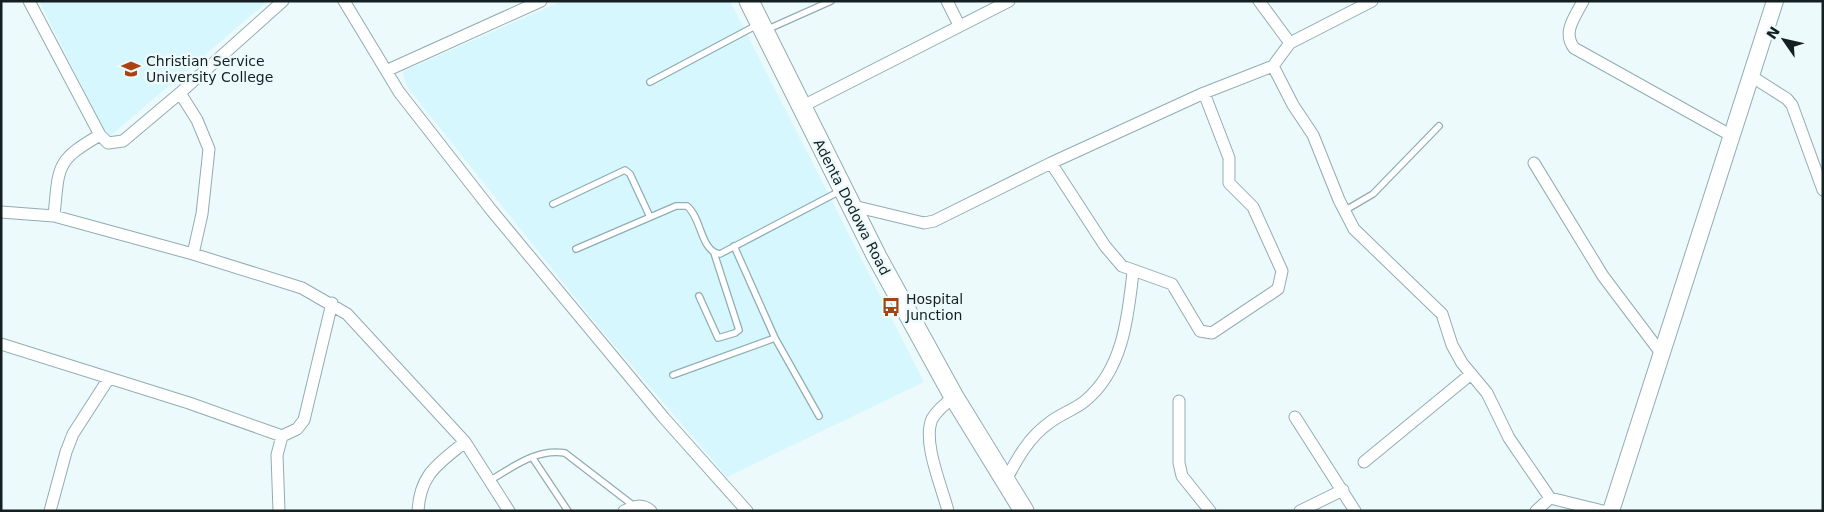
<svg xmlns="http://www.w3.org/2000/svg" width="1824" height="512" font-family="'DejaVu Sans',sans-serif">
<rect width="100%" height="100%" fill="#edfafc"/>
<path fill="#d6f7fe" d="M39,1H268L108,138Z
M562,1H730L924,382L727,477L597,325L408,88L402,72Z"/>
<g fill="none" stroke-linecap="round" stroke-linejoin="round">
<g stroke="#90adb3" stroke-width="8">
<path id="lane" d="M766,30L831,1
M650,82L759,24
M553,204L625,170L630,174L650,217
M1344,211L1373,194L1439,126
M734,246L775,338L819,416
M576,249L676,206H687C702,218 700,251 720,254L840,191
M699,296L718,338L735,333L739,330L714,253
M673,375L775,338
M532,457L568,511
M489,481C513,467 537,448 565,453L634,506"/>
</g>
<g stroke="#90adb3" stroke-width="13">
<path id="street" d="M29,1L100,135L108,143L123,141L180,93L283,1
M344,1L399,92L492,211L664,418L747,511
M947,1L959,25
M1259,1L1290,43
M1583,1C1575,17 1562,32 1574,48L1732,136
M1273,66L1293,105L1313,135L1339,200L1354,229L1442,314L1452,345L1462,363L1487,393L1509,438L1550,498L1603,511
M388,70L541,1
M1751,76L1787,99L1792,105L1823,190
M180,93L197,120L209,149L202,214L193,254
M801,107L1009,1
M1051,163L1105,246L1122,266L1172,284L1200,331L1212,333L1278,289L1282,271L1253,207L1229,183V158L1204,93
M1534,163L1603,276L1661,353
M849,205L924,223L934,221L1051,163L1204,93L1273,66L1290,43L1372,1
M1,212L54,216L193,254L302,288L347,314L465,442L509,511
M54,216C59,166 55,161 100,135
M1,344L189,403L282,436L297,429L304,420L332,303
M1179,401V463L1182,476L1210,511
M1295,417L1355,511
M1364,462L1471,374
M1006,480C1017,459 1029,437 1049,423C1060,414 1074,410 1085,401C1123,370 1128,317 1133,272
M50,511L66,452L73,434L109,378
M279,511L277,455L282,436
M418,511C420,474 438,464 465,442
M624,511C634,506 642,503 651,511
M948,511C942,487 922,442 932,419C937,410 946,403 954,397
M1300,511L1343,490
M1536,511L1550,498"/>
</g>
<g stroke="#90adb3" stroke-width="18">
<path id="secondary" d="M1611,511L1775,1"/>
</g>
<g stroke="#90adb3" stroke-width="21">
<path id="primary" d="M749,1L877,257L954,397L1024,511"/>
</g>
<use href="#lane" stroke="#fff" stroke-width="5.5"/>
<use href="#street" stroke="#fff" stroke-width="11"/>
<use href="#secondary" stroke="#fff" stroke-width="16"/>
<use href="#primary" stroke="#fff" stroke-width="19"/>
</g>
<defs>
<g id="university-bare" transform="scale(1.5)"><path d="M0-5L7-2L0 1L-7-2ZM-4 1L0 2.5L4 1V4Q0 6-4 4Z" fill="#a84414" stroke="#edfafc" stroke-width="2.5" paint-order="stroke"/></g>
<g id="bus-bare" transform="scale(1.5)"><path d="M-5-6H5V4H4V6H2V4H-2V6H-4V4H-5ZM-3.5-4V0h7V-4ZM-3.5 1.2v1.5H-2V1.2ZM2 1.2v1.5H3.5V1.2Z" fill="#a84414" stroke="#edfafc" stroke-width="2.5" paint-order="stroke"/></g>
</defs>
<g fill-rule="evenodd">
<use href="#university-bare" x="131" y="69"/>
<use href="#bus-bare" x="891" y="307"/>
</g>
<g text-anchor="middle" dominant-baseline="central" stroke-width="5" stroke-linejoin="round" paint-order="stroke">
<g font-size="14" fill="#141f22" stroke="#edfafc" text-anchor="start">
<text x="146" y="61">Christian Service<tspan x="146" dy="16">University College</tspan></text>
<text x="906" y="299">Hospital<tspan x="906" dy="16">Junction</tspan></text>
</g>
<g font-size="14" fill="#141f22" stroke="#edfafc">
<text transform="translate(852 207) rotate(63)">Adenta Dodowa Road</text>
</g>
</g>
<rect width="1824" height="512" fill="none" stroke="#141f22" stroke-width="5"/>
<g transform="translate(1784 40) rotate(304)" stroke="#edfafc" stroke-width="4" paint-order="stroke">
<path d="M0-4L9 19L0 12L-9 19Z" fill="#141f22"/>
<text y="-8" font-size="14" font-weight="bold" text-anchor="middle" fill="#141f22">N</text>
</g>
</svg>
